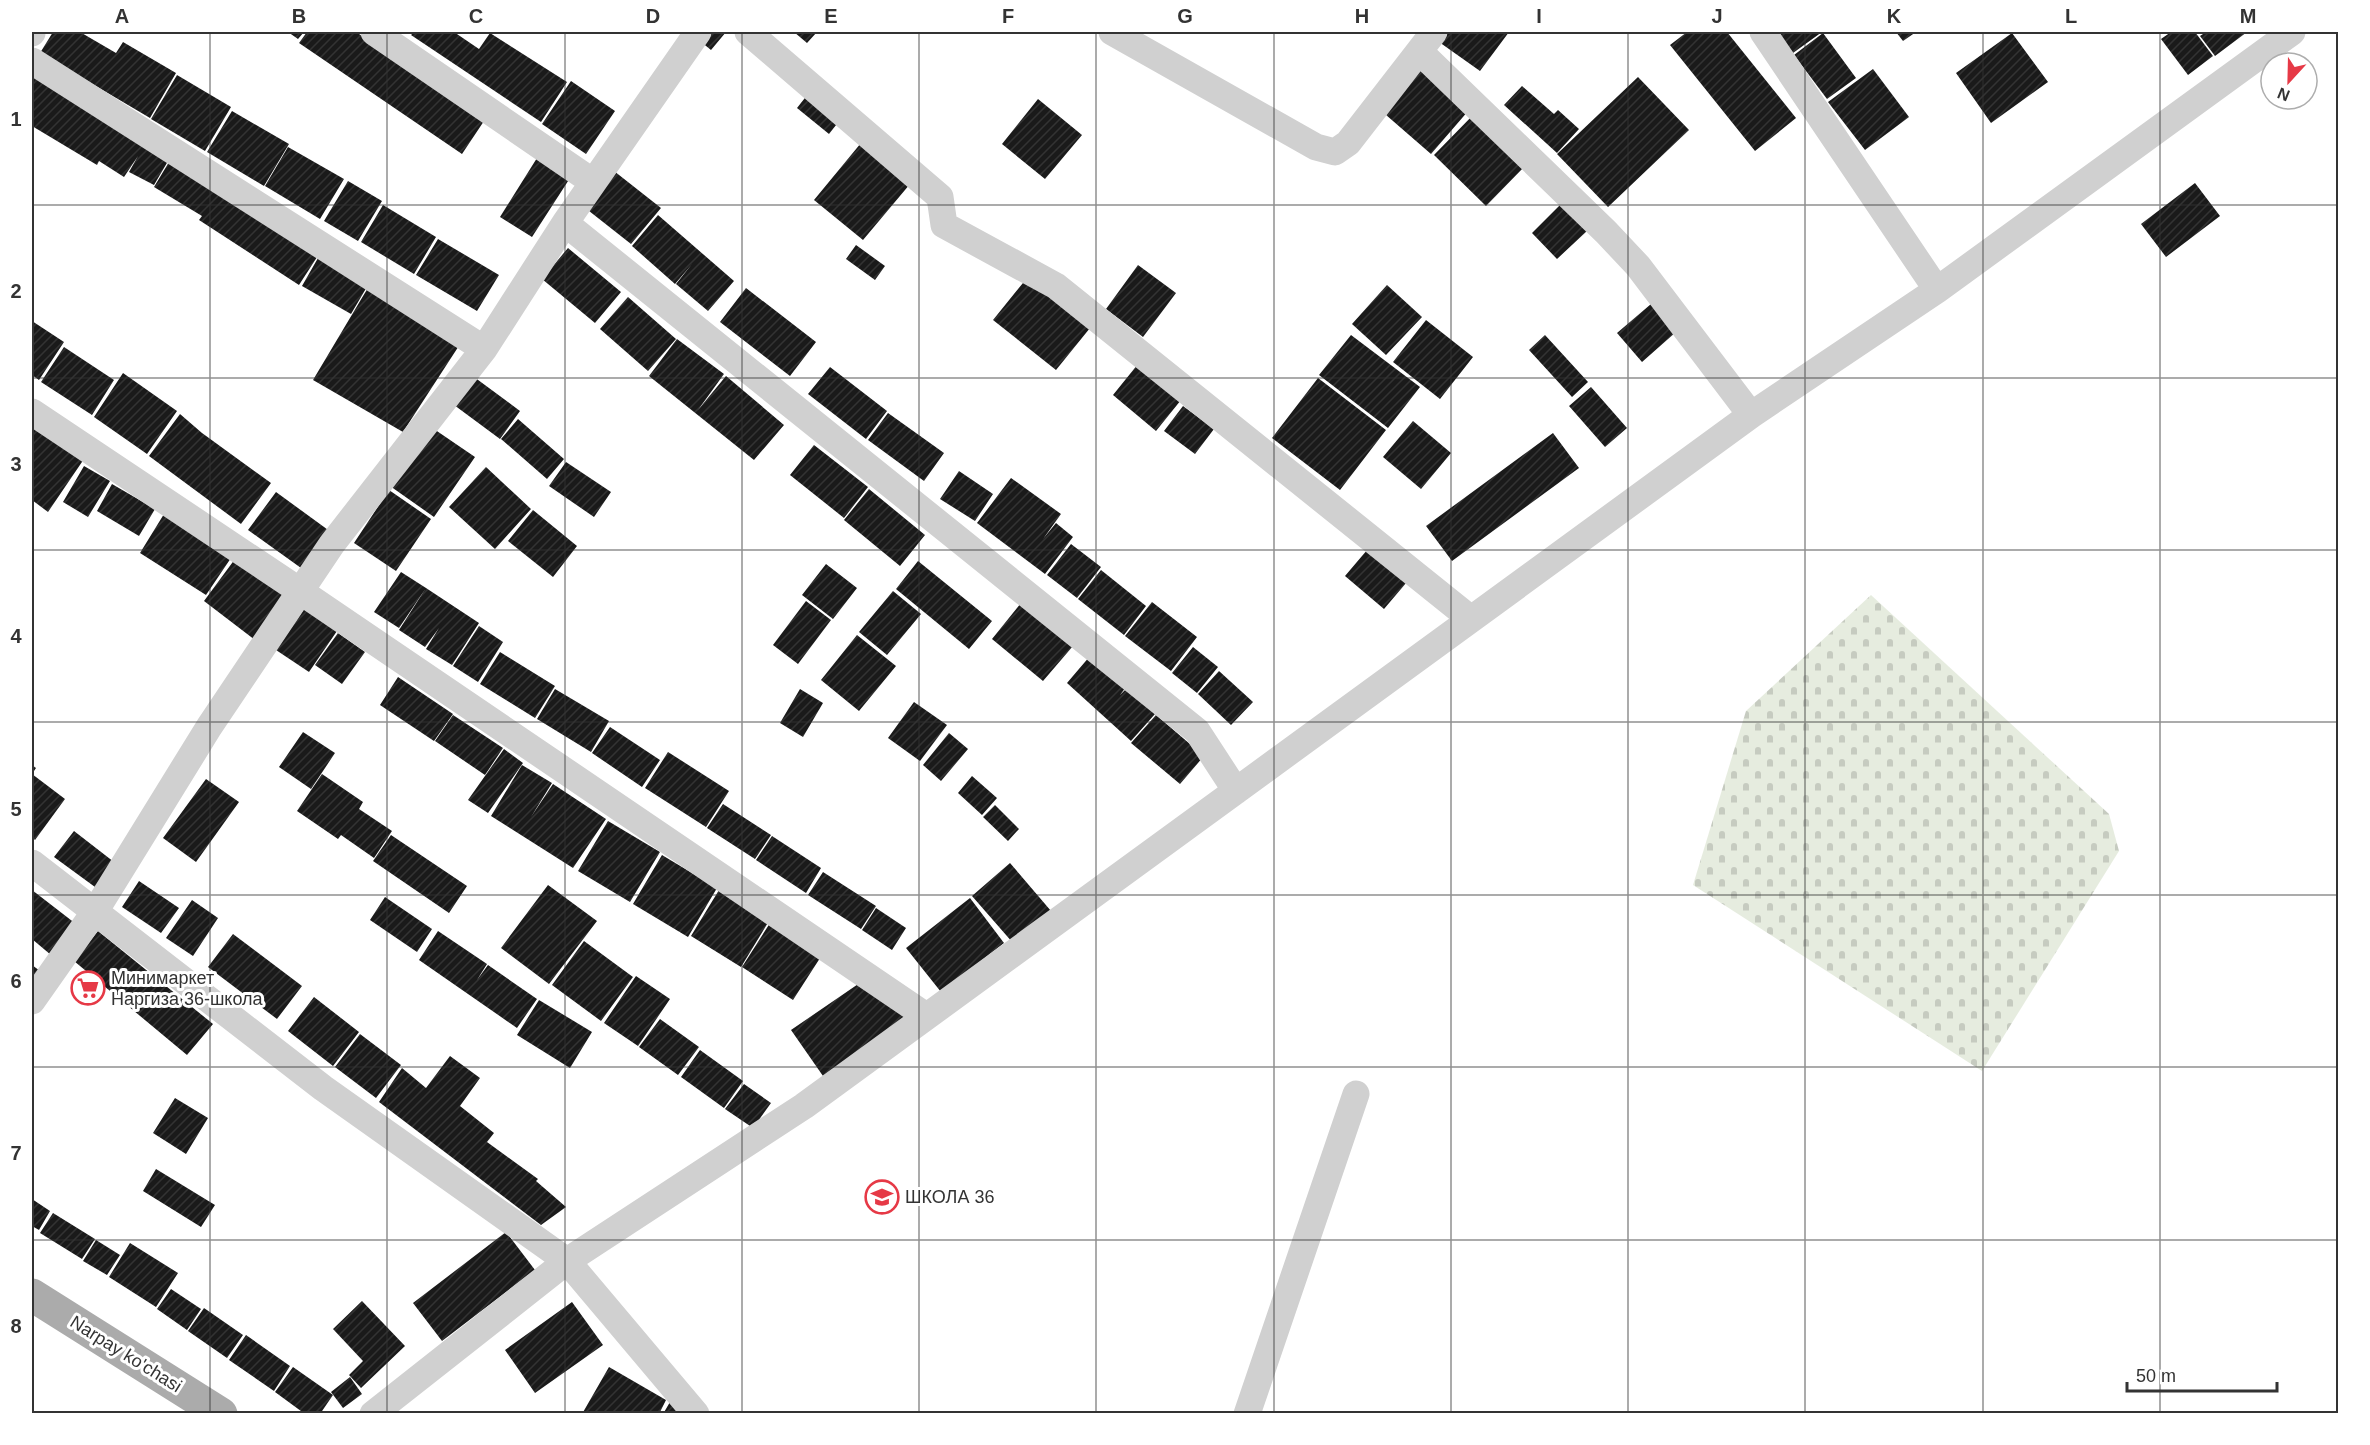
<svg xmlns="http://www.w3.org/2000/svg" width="2370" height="1445" font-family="Arial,sans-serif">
<defs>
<pattern id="cemetery-stones" width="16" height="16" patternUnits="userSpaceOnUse" patternTransform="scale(1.5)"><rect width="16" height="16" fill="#e6ecdf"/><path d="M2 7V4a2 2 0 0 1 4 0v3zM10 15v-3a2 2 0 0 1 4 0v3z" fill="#c6cbc0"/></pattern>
<pattern id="building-hatch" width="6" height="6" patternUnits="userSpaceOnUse" patternTransform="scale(1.5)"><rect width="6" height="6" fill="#1a1a1a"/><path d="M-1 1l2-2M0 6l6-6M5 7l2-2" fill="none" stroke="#333"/></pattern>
</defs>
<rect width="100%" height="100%" fill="#fff"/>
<path fill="url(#cemetery-stones)" d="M1871,595L2109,814L2119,851L1982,1071L1693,885L1746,711Z"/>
<path fill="url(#building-hatch)" d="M53,32H80L116,53L123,42L176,73L150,118L40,53Z
M288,32H304L298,39Z
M307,32H356L486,118L462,154L299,43Z
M414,32H454L479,49L490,33L567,82L541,122L411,35Z
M699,32H726L711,50L695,37Z
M794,32H817L807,43Z
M1436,32H1509L1480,71L1432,37Z
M1687,32H1727L1796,118L1755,151L1670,45Z
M1777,32H1822L1793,53Z
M1896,32H1916L1903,41Z
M2171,32H2195L2213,56L2188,75L2161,39Z
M2206,32H2247L2215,56L2200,36Z
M1823,33L1856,78L1827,99L1794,55Z
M2012,33L2048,82L1991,123L1956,73Z
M1417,64L1469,110L1431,154L1378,108Z
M1873,69L1909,117L1865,150L1828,102Z
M177,75L231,107L205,151L151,119Z
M32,76L171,156L154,185L129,172L138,156L124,177L99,161L97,165L32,126Z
M1638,77L1689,130L1608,207L1557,154Z
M571,81L615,111L586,154L542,124Z
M1522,86L1554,114L1558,110L1579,129L1557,153L1504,105Z
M808,94L840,120L829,134L797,108Z
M1038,99L1082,135L1045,179L1002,144Z
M232,111L289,144L264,186L207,152Z
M1475,113L1527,164L1486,206L1434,155Z
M861,143L910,184L863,240L814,200Z
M288,147L344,179L320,219L265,186Z
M172,157L321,251L299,285L199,220L202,216L154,187Z
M537,158L570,178L532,237L500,217Z
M614,171L661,208L631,244L584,207Z
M348,181L382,201L358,241L324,221Z
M2195,183L2220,216L2166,257L2141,224Z
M1561,204L1587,231L1557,259L1532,233Z
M383,205L436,237L414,274L361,242Z
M658,215L734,281L708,311L676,284L692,264L675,284L632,246Z
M438,239L499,275L477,311L416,275Z
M856,245L885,266L875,280L846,259Z
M568,248L621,292L595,323L542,279Z
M322,251L371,280L351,314L302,286Z
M1138,265L1176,293L1143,337L1106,309Z
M1027,278L1090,328L1056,370L993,320Z
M372,281L464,338L403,432L313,380Z
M1387,285L1422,317L1386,355L1352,324Z
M746,288L816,342L790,376L720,322Z
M628,297L676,339L648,371L600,329Z
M1651,304L1676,332L1642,362L1617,333Z
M1426,320L1473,357L1440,399L1393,362Z
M32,321L64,342L39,380L32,375Z
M1351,335L1420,387L1388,428L1319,375Z
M1545,335L1588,382L1572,397L1529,350Z
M677,339L724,374L698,410L726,376L784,425L754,460L649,376Z
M64,347L114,380L92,415L41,382Z
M1138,364L1181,400L1156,431L1113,395Z
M830,367L887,411L866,439L808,394Z
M123,373L177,411L147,454L94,417Z
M470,374L520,411L500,439L450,402Z
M1318,378L1386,430L1340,490L1272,438Z
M1591,387L1627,428L1605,447L1569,406Z
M1183,406L1214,429L1195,454L1164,431Z
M888,413L944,453L924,481L868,440Z
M180,414L202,433L271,483L241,524L149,456Z
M518,419L564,459L547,479L501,439Z
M1413,421L1451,453L1421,489L1383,457Z
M32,423L84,459L48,512L32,500Z
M431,427L475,457L434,517L390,486Z
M1553,433L1579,468L1452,561L1426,526Z
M814,445L868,487L844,518L790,475Z
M566,462L611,492L594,517L549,486Z
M84,466L110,481L88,517L63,502Z
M486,467L531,509L495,549L449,507Z
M959,471L993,494L975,521L940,499Z
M1011,478L1061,514L1043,539L1056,523L1073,537L1045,574L977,523Z
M112,484L155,509L139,536L97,511Z
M869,489L925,535L900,566L844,520Z
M389,490L431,519L396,571L354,543Z
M276,492L335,535L308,573L248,530Z
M533,510L577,546L553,577L508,541Z
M164,514L233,555L206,595L140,553Z
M1373,543L1412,576L1384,609L1345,576Z
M1071,544L1101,567L1077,598L1047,575Z
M235,559L291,601L259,643L204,601Z
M918,561L992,621L969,649L896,589Z
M826,564L857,588L833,619L802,595Z
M1101,570L1146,606L1124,635L1078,599Z
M401,572L426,588L399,628L374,612Z
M426,588L479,623L452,665L426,649L439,628L425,647L399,630Z
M893,591L921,614L887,655L859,632Z
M806,601L831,620L798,664L773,645Z
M1152,602L1197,637L1171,671L1125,636Z
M1021,603L1073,646L1043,681L992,639Z
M304,609L337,631L309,672L276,650Z
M479,626L503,642L478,682L453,666Z
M338,633L365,652L342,684L315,665Z
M857,635L896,666L859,711L821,680Z
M1193,647L1218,667L1197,693L1172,673Z
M500,652L555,686L535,718L480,684Z
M1090,656L1126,687L1120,695L1127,688L1155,714L1131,741L1067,683Z
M1219,671L1253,702L1231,725L1198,694Z
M398,677L453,714L434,741L380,705Z
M555,689L609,721L591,752L537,719Z
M800,689L823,703L803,737L780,723Z
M914,702L947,725L920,761L888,738Z
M453,715L503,748L485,775L435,741Z
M1156,715L1204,756L1180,784L1131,743Z
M610,727L660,760L642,787L592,753Z
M303,732L335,753L311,789L279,767Z
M949,733L968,749L941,781L923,765Z
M504,749L523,763L488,813L468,800Z
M668,752L729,791L706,827L645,788Z
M32,765L36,768L32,774L65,799L35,840L32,837Z
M522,765L552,783L531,817L553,784L606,819L573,868L491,816Z
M322,774L363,802L359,809L392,831L374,858L341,835L338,839L297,811Z
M972,776L997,798L982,815L958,793Z
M206,779L239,802L196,862L163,838Z
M723,804L771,835L755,859L707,828Z
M995,805L1019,829L1008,841L983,817Z
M608,821L660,852L630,902L578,871Z
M74,831L114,862L95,887L54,857Z
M391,835L467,886L449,913L373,861Z
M772,836L821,868L806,893L756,860Z
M662,855L717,888L688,937L633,904Z
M1010,863L1051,911L1013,943L972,896Z
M823,872L876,906L861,929L808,895Z
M139,881L179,908L161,933L122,907Z
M548,885L597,921L549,984L501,948Z
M32,890L76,924L51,955L32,939Z
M719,890L769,921L741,967L691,936Z
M385,897L432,929L417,952L370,920Z
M970,898L1004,943L941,992L906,948Z
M192,900L218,918L193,956L166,938Z
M876,908L906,928L892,950L862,930Z
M770,923L822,955L793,1000L742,967Z
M98,931L213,1024L187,1055L74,961Z
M438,931L487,964L477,980L488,965L537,999L517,1028L419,960Z
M233,934L302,986L277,1019L208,967Z
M584,941L633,977L601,1021L552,985Z
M32,965L40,971L32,982Z
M636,976L670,999L638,1046L604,1023Z
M867,978L908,1016L823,1076L791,1030Z
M314,997L359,1032L333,1066L288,1031Z
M539,1000L592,1032L570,1068L517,1035Z
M660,1019L699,1047L678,1075L639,1047Z
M360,1034L401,1065L376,1098L335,1067Z
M700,1050L743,1081L724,1108L681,1077Z
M450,1056L480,1078L460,1106L494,1133L487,1142L538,1179L536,1181L566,1207L541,1225L379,1102L402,1068L426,1088Z
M744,1084L771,1103L753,1128L725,1109Z
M175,1098L208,1118L186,1154L153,1133Z
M156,1169L215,1205L201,1227L143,1191Z
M32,1199L50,1211L39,1230L32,1226Z
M53,1213L95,1239L82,1259L40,1233Z
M506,1232L535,1270L442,1341L413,1303Z
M96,1240L120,1255L107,1275L83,1261Z
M130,1243L178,1273L156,1307L109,1277Z
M171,1289L201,1309L187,1330L157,1309Z
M362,1301L405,1346L361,1388L349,1375L363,1361L333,1329Z
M572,1302L603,1345L535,1393L505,1350Z
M204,1308L243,1335L227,1358L188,1331Z
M246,1335L290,1366L274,1391L229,1360Z
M293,1367L333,1395L320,1414H305L275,1392Z
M609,1367L666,1400L659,1414H582Z
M350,1377L362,1394L343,1408L331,1392Z
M670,1402L689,1414H663Z"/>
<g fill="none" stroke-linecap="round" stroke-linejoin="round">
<path stroke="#d0d0d0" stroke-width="27" d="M374,32L593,182
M748,32L940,197L944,225L1056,286L1471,619
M1112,32L1316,147L1335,152L1348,143L1434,32
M1763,32L1937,290
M32,33V32
M1420,52L1606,232L1638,266L1751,415
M32,61L484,349
M565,223L1197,731L1236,791
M32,412L300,591L926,1016
M32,863L323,1088L567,1261L696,1414
M32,1001L96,910L209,727L332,544L484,349L565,223L698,32
M373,1414L567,1261L804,1106L1751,415L1937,290L2292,32
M1247,1414L1356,1094"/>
<path stroke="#ababab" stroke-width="33" d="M32,1295L221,1414"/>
</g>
<path fill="none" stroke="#333" stroke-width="1.5" stroke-opacity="0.55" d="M210,32V1414M387,32V1414M565,32V1414M742,32V1414M919,32V1414M1096,32V1414M1274,32V1414M1451,32V1414M1628,32V1414M1805,32V1414M1983,32V1414M2160,32V1414M32,205H2338M32,378H2338M32,550H2338M32,722H2338M32,895H2338M32,1067H2338M32,1240H2338"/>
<defs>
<g id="supermarket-ring" transform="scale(1.725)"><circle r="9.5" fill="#fff" stroke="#e63946" stroke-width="1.5"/><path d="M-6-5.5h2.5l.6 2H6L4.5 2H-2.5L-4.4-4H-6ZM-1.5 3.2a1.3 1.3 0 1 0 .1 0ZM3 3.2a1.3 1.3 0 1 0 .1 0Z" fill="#e63946"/></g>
<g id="school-ring" transform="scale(1.725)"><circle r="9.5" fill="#fff" stroke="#e63946" stroke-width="1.5"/><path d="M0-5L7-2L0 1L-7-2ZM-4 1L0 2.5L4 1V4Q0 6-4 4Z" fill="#e63946"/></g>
</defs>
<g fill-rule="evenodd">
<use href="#supermarket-ring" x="88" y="988"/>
<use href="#school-ring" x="882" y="1197"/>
</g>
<g text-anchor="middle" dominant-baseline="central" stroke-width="6" stroke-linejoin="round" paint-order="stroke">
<g font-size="18" fill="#333" stroke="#fff" text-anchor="start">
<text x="111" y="978">Минимаркет<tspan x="111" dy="21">Наргиза 36-школа</tspan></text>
<text x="905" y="1197">ШКОЛА 36</text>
</g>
<g font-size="18" fill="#333" stroke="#fff">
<text transform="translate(126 1354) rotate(32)">Narpay ko'chasi</text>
</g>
</g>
<rect width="2370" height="1445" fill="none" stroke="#ffffff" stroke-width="66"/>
<g transform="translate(2289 81) rotate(202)"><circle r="28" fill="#ffffff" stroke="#adadad" stroke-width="1.5"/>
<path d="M0-4.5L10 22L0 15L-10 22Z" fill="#e63946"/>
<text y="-9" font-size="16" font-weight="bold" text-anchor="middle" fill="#333333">N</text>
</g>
<path d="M2127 1382v9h150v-9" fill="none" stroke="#333333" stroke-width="3"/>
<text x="2136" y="1382" font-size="18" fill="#333333" stroke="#ffffff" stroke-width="4.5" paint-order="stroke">50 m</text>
<rect x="33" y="33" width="2304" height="1379" fill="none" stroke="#333" stroke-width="2"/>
<g font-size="20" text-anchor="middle" font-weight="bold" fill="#333">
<text x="122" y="23">A</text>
<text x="299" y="23">B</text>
<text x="476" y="23">C</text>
<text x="653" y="23">D</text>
<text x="831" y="23">E</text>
<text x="1008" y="23">F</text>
<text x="1185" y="23">G</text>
<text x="1362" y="23">H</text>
<text x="1539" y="23">I</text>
<text x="1717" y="23">J</text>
<text x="1894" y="23">K</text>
<text x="2071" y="23">L</text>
<text x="2248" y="23">M</text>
<text x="16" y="126">1</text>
<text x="16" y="298">2</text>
<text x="16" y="471">3</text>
<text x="16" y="643">4</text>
<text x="16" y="816">5</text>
<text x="16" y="988">6</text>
<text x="16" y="1160">7</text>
<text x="16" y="1333">8</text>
</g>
</svg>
